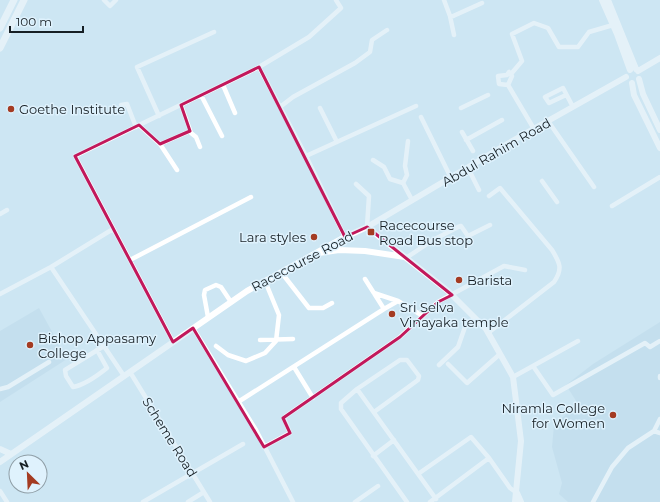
<svg xmlns="http://www.w3.org/2000/svg" width="660" height="502" font-family="Montserrat,sans-serif">
<rect width="100%" height="100%" fill="#cde6f3"/>
<path fill="#b8d8e9" d="M39,308L67,359L0,402V331Z
M660,322V502H568L559,494L562,483L552,447L554,425L578,404L566,385L593,364Z"/>
<g fill="none" stroke-linecap="round" stroke-linejoin="round">
<path stroke="#fff" stroke-width="4.5" d="M104,0L110,6L116,0
M444,0L450,16L454,35
M451,17L482,3
M259,67L306,156L345,237
M511,74L522,61L512,34L534,23L548,28L559,47H578L589,32L613,25
M223,85L235,113
M508,85L512,76L509,72L507,75L498,76L499,84L508,85L534,129
M201,95L222,136
M566,95L549,103L545,97L563,88L573,107
M121,105L127,104L136,127
M181,105L191,133L196,137L200,147
M280,107L293,97L355,63L370,52L372,40L387,30
M320,108L337,142
M461,108L488,95
M159,116L137,67L214,32
M421,117L451,178
M548,121L594,187
M139,125L160,144L177,170
M462,132L473,151
M466,140L502,120
M160,144L190,131
M306,156L416,106
M373,160L384,167L390,179L403,183L407,175L405,166L408,141
M468,168L479,190
M542,181L557,202
M403,183L412,200
M356,184L369,196L367,227
M612,206L660,177
M0,214L7,210
M406,258L433,240L458,227L461,226L468,236L490,225
M130,260L251,197
M51,267L124,376
M281,272L309,308H323L332,303
M365,279L384,309
M374,293L398,301L423,316
M0,294L51,267L113,229
M208,317L204,295L205,290L216,285L221,287L231,302
M193,328L256,430L293,502
M488,333L554,282C563,269 560,263 552,250L500,188L489,196
M260,340L293,339
M173,342L75,156L259,67L309,37L341,8L336,0
M216,346L228,355L246,361L265,353L276,341L279,315L265,281
M97,350L107,368C97,376 85,385 73,387L66,376L65,370L104,346
M448,364L467,383L500,354
M439,365L458,347L465,327L475,318
M533,366L553,395L645,343L650,347L660,341
M294,367L313,398
M130,372L210,502
M660,376V378
M513,377L578,341
M0,389L8,387L49,362
M357,389L436,499
M238,402L384,309L398,301
M374,412L418,380L419,376L407,360H400L357,389L341,403V409L407,502
M654,431L660,419
M264,447L290,433L284,418L286,416L400,337L438,302L504,266L525,270
M373,456L394,440
M418,474L471,437L489,458L510,488L517,493
M0,491L7,502
M143,502L243,444
M188,502L204,492
M355,502L378,486
M430,502L489,458
M593,502L612,467L628,448L654,431L660,433"/>
<path stroke="#fff" stroke-width="6" d="M602,0L617,34L630,70
M608,0L636,69
M638,71L660,58
M639,79L643,94L660,130
M632,83L634,95L660,148
M367,227L448,291L486,329L513,377L521,441L515,502
M319,253L339,250L365,251L405,257
M0,449L11,454
M0,462L247,291L345,237L367,227L514,140L626,77
M517,493L521,502"/>
<path stroke="#fff" stroke-width="7" d="M0,28L14,0
M0,48L24,0"/>
</g>
<path d="M0 0H660V502H0ZM259,67L345,237L367,227L452,295L438,302L400,337L283,418L290,433L264,447L193,328L173,342L75,156L139,125L160,144L190,131L181,105Z" fill="#cde6f3" fill-opacity=".55" fill-rule="evenodd"/>
<path fill="none" stroke="#c2185b" stroke-width="3" stroke-linejoin="round" d="M259,67L345,237L367,227L452,295L438,302L400,337L283,418L290,433L264,447L193,328L173,342L75,156L139,125L160,144L190,131L181,105Z"/>
<g fill="#a43b22" stroke="#dff2fd" stroke-width="1.5">
<circle cx="11" cy="109" r="4"/>
<rect x="367" y="228" width="8" height="8" rx="2"/>
<circle cx="314" cy="237" r="4"/>
<circle cx="459" cy="280" r="4"/>
<circle cx="392" cy="314" r="4"/>
<circle cx="30" cy="345" r="4"/>
<circle cx="613" cy="415" r="4"/>
</g>
<g text-anchor="middle" dominant-baseline="central" stroke-width="3" stroke-linejoin="round" paint-order="stroke">
<g font-size="13" fill="#161f24" stroke="#dff2fd" text-anchor="start">
<text x="19" y="109">Goethe Institute</text>
<text x="379" y="225">Racecourse<tspan x="379" dy="15">Road Bus stop</tspan></text>
<text x="306" y="237" text-anchor="end">Lara styles</text>
<text x="467" y="280">Barista</text>
<text x="400" y="307">Sri Selva<tspan x="400" dy="15">Vinayaka temple</tspan></text>
<text x="38" y="338">Bishop Appasamy<tspan x="38" dy="15">College</tspan></text>
<text x="605" y="408" text-anchor="end">Niramla College<tspan x="605" dy="15">for Women</tspan></text>
</g>
<g font-size="13" fill="#161f24" stroke="#dff2fd">
<text transform="translate(496 152) rotate(-30)">Abdul Rahim Road</text>
<text transform="translate(302 261) rotate(-28)">Racecourse Road</text>
<text transform="translate(170 437) rotate(58)">Scheme Road</text>
</g>
</g>
<g transform="translate(28 474) rotate(336)"><circle r="19" fill="#dff2fd" stroke="#8f9ea6"/>
<path d="M0-3L7 15L0 10L-7 15Z" fill="#a43b22"/>
<text y="-6" font-size="11" font-weight="bold" text-anchor="middle" fill="#161f24">N</text>
</g>
<path d="M10 26v6h73v-6" fill="none" stroke="#161f24" stroke-width="2"/>
<text x="16" y="26" font-size="12" fill="#161f24" stroke="#dff2fd" stroke-width="3" paint-order="stroke">100 m</text>
</svg>
